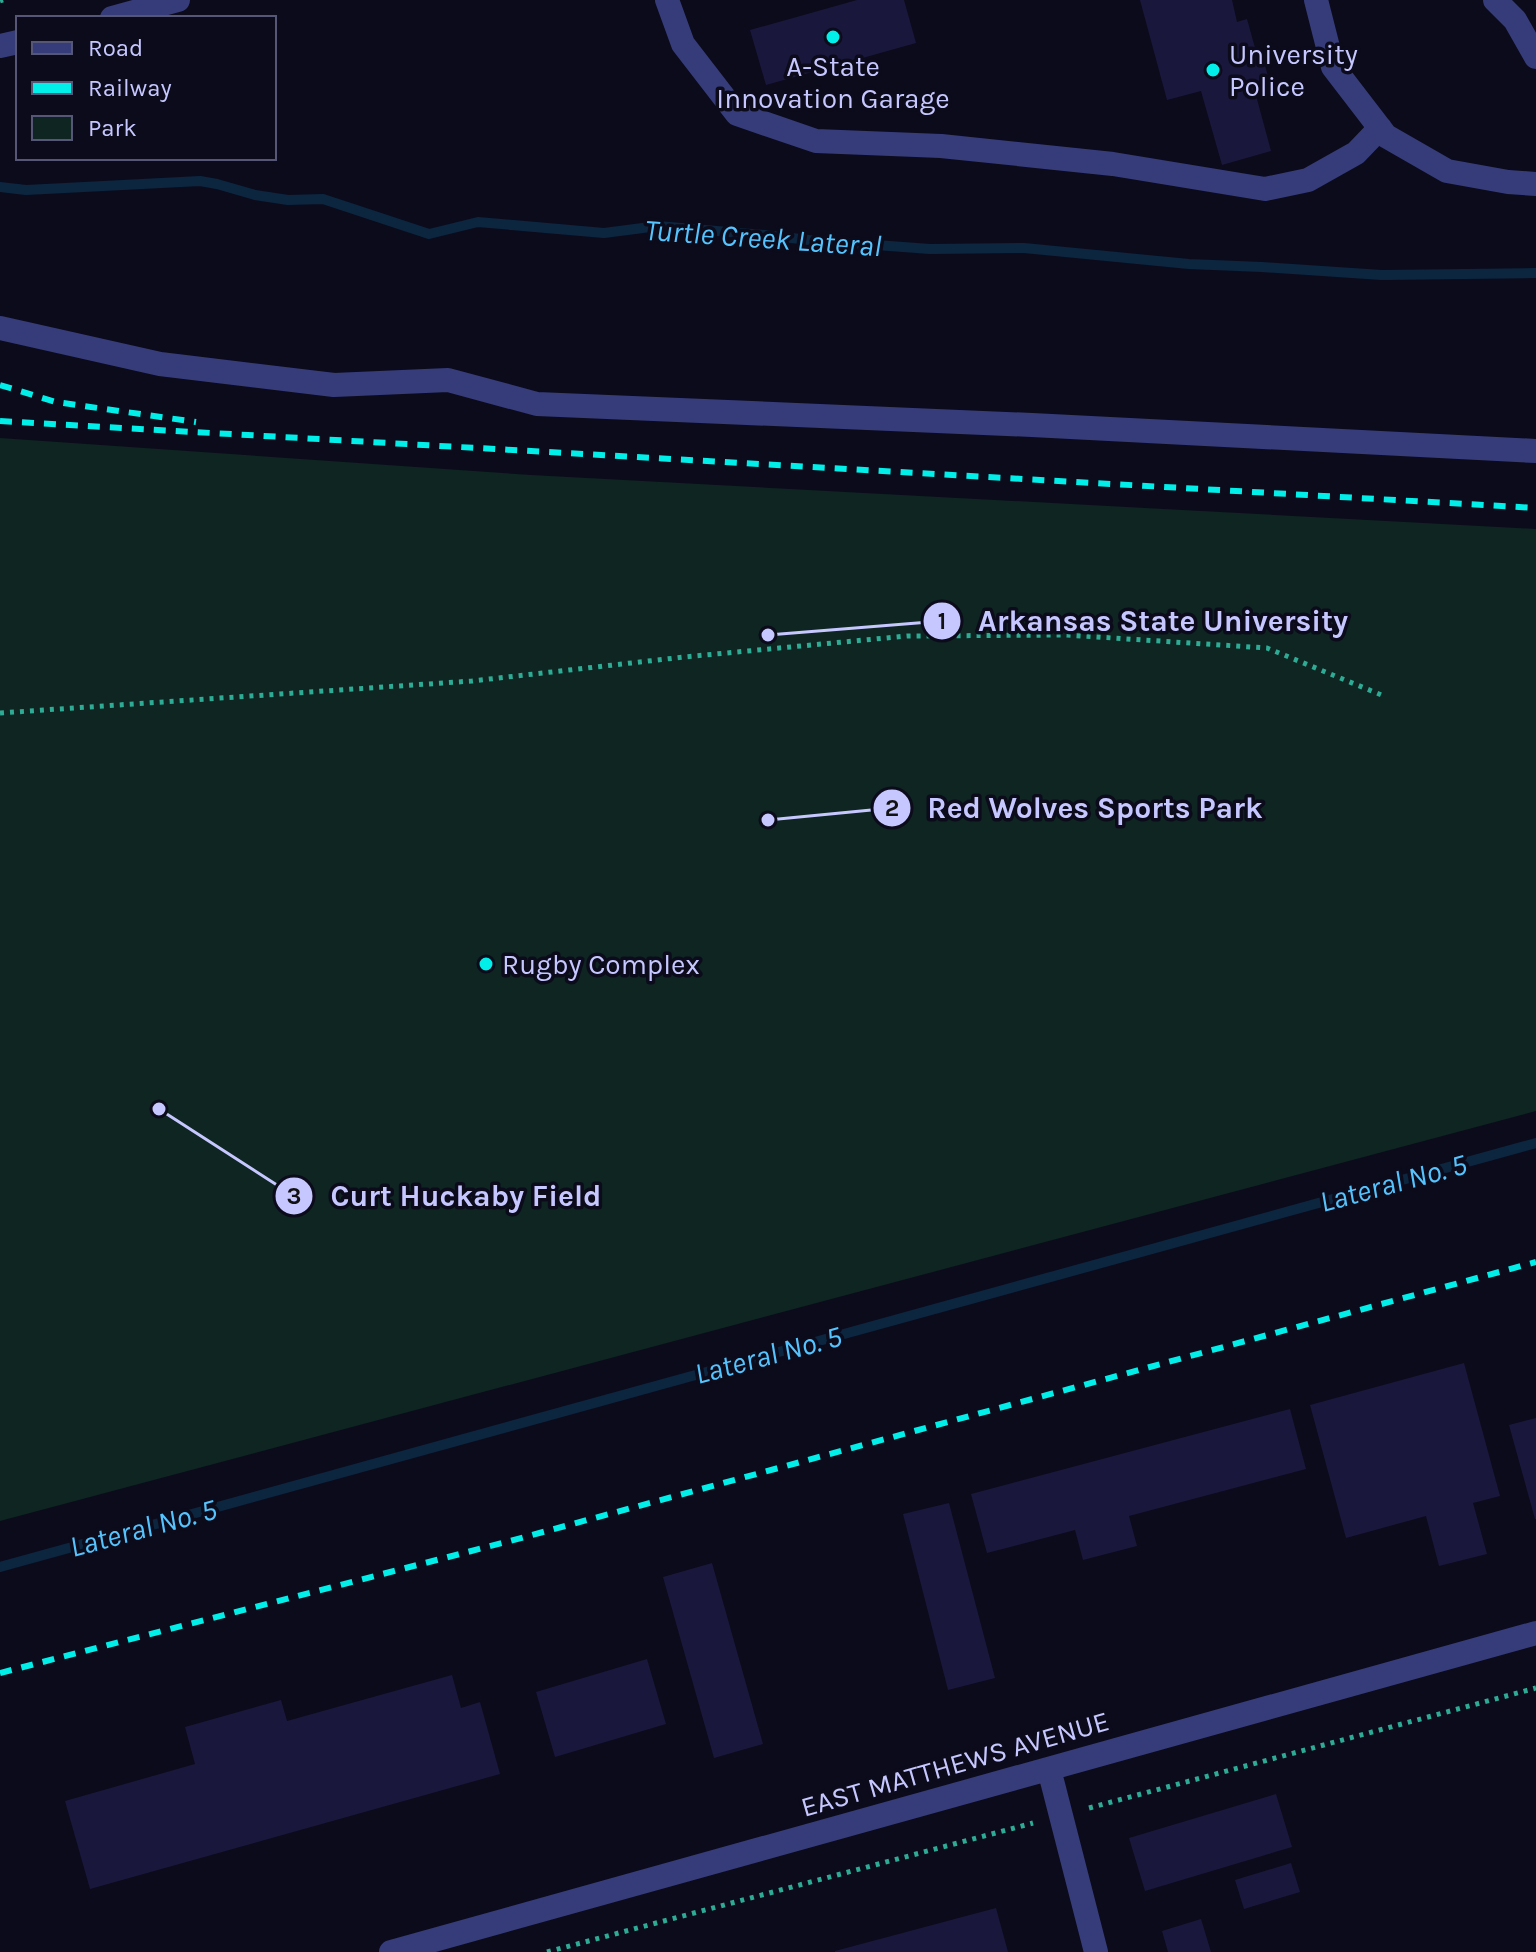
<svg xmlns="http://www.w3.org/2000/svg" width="1536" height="1952" font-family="Karla,sans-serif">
<rect width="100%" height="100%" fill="#0c0b1b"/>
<path fill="#0e2522" d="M0,438L531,475L1536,529V1111L0,1521Z"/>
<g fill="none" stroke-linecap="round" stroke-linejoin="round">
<path stroke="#0c263f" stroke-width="10" d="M0,187L26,190L200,181L217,184L255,195L288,200L323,199L429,234L478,222L604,233L658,226L765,235L809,240L930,249L1024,248L1189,264L1262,267L1382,275L1536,273
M0,1567L1536,1143"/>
</g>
<path fill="#1a173c" d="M857,0H904L916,43L766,85L750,30Z
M1140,0H1232L1237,22L1247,19L1257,55L1262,54L1270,84L1254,88L1271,151L1222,165L1201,91L1167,100Z
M1464,1363L1500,1496L1473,1503L1487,1554L1439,1566L1426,1516L1346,1538L1310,1405Z
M1290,1409L1306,1469L1129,1516L1137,1546L1083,1560L1075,1530L987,1553L971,1494Z
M1536,1418V1519H1535L1509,1425Z
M949,1503L995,1678L948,1690L903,1514Z
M712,1563L763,1744L714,1758L663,1577Z
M647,1659L666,1724L555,1757L536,1692Z
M452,1675L461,1708L480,1702L500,1774L90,1889L65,1801L195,1764L185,1727L281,1700L287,1721Z
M1276,1794L1292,1847L1145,1891L1129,1838Z
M1291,1863L1300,1892L1244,1909L1235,1880Z
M996,1908L1008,1952H835V1951Z
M1201,1919L1211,1952H1168L1162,1931Z"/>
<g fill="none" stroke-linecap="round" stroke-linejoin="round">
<path stroke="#2dab94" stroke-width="5" stroke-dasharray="4 6" stroke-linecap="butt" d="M0,1L3,0
M0,713L472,681L684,657L907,636L1066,635L1267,648L1384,696
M1089,1808L1536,1688
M547,1952L1033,1823"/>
<path stroke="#363c7a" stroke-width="24" d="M667,0L683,44L737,114L816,141L941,146L1113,164L1265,189L1308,180L1356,153L1380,128
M1316,0L1333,67L1386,136L1447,171L1508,182L1536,184
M1495,0L1515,20L1536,57
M112,18L178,0
M0,46L18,42
M0,328L160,364L334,385L448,380L537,404L1032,425L1536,451
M1049,1769L1096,1952
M391,1952L1536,1633"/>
<path stroke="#02efe9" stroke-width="6" stroke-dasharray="12 10" stroke-linecap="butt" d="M0,385L56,402L196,422
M0,421L1536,508
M0,1673L510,1541L1536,1262"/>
</g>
<g fill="#02efe9" stroke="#0c0b1b" stroke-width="3">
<circle cx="833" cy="37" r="8"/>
<circle cx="1213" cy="70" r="8"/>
<circle cx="486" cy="964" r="8"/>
</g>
<g text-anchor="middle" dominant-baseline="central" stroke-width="7" stroke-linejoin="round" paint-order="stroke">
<g font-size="28" fill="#c6c7ff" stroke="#0c0b1b" text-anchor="start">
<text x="1229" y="54">University<tspan x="1229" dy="32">Police</tspan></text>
<text x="833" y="66" text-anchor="middle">A-State<tspan x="833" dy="32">Innovation Garage</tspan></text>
<text x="502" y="964">Rugby Complex</text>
</g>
<g font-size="28" fill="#c6c7ff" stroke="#0c0b1b">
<text transform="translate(955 1764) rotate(-16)">EAST MATTHEWS AVENUE</text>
</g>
<g font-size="30" font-style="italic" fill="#55c4fe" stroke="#0c0b1b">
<text transform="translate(763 238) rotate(4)">Turtle Creek Lateral</text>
<text transform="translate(1393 1183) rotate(-15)">Lateral No. 5</text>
<text transform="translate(768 1355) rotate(-15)">Lateral No. 5</text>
<text transform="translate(143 1528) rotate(-15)">Lateral No. 5</text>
</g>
</g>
<path fill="none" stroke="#c6c7ff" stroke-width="3" d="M768 635L942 621M768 820L892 808M159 1109L294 1196"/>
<g fill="#c6c7ff" stroke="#0c0b1b" stroke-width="3">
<circle cx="768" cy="635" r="8"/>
<circle cx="768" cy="820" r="8"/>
<circle cx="159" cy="1109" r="8"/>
<circle cx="942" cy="621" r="20"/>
<circle cx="892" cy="808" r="20"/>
<circle cx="294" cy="1196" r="20"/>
</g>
<g font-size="24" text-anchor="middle" font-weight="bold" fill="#111">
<text x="942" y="629">1</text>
<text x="892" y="816">2</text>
<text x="294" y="1204">3</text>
</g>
<g font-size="30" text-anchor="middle" font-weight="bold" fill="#c6c7ff" stroke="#0c0b1b" stroke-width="7" stroke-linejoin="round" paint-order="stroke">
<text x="1163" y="631">Arkansas State University</text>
<text x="1095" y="818">Red Wolves Sports Park</text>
<text x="466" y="1206">Curt Huckaby Field</text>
</g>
<rect x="16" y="16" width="260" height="144" fill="#0c0b1b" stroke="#565676" stroke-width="2"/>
<rect x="32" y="42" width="40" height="12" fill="#363c7a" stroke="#565676" stroke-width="2"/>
<text x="88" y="56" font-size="24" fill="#c6c7ff">Road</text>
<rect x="32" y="82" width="40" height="12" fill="#02efe9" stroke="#565676" stroke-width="2"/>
<text x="88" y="96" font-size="24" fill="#c6c7ff">Railway</text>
<rect x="32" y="116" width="40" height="24" fill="#0e2522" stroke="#565676" stroke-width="2"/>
<text x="88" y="136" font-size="24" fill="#c6c7ff">Park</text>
</svg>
